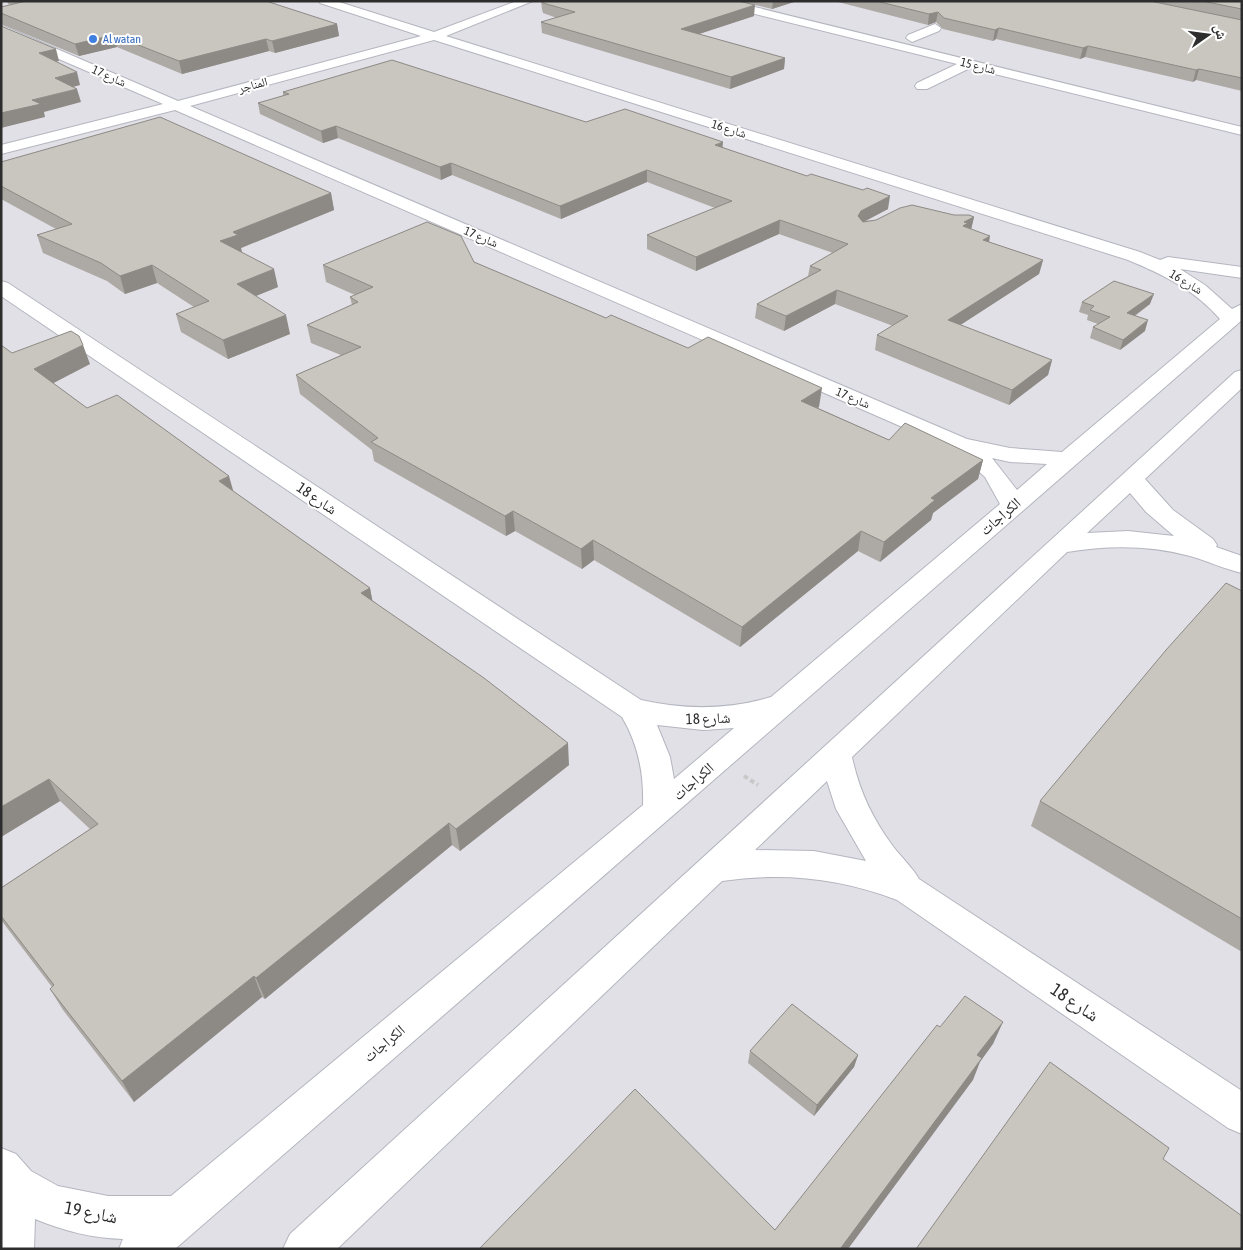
<svg xmlns="http://www.w3.org/2000/svg" width="1243" height="1250" font-family="'Asap Condensed','Noto Naskh Arabic',sans-serif">
<rect width="100%" height="100%" fill="#eee8e0"/>
<path fill="#e2e0e7" d="M1,1H1242V1249H1Z"/>
<g fill="none" stroke-linecap="round" stroke-linejoin="round">
<g stroke="#b3b6bf" stroke-width="2">
<path id="minor" d="M319,1H336L434,32L517,1H533L446,36L1140,252L1160,260L1168,257L1242,267V278L1180,269L1205,285L1232,309L1242,304V320L175,1249H119L123,1239C92,1238 64,1231 35,1219L34,1249H1V1148L16,1154L31,1171L58,1186L108,1196H171L643,805C644,773 638,744 622,717L1,296V281L8,283L641,700C685,710 727,710 771,697L1000,504L985,477L955,450L175,110L1,154V145L163,104L1,34V25L178,101L421,36L320,3ZM434,40L1128,260C1162,274 1195,290 1220,319L1062,452L1010,448L967,439L190,106ZM992,458L1010,462L1047,464L1017,490ZM657,725L703,730L734,728L674,779L670,757Z
M710,1H730L1242,127V135L970,68L927,89H917L915,86L917,83L957,64L711,3Z
M935,24L941,28L939,31L912,42L906,38L908,35Z
M1242,370V388L1145,479L1173,510L1213,539L1217,545L1216,547L1242,556V573C1224,569 1208,561 1190,556C1150,545 1108,545 1067,552L852,757C859,790 872,818 892,845C901,857 912,867 919,879L1242,1091V1134L1228,1128L897,900C840,878 783,872 722,881L337,1249H283L290,1234L1235,372ZM1130,493L1146,512L1174,536L1128,531L1087,533ZM827,781L836,809L866,861L814,851L755,850Z"/>
</g>
<path stroke="#c8c8c8" stroke-width="4" stroke-dasharray="4.5 3" stroke-linecap="butt" d="M744,776L758,785"/>
<use href="#minor" fill="#fff" fill-rule="evenodd"/>
</g>
<path fill="#ada9a4" d="M7,1H215L337,24L339,36L275,53L269,51L182,74L117,47L79,56L1,24V7L11,5L8,4Z
M541,1H738L754,16L698,34L785,58L784,69L730,89L542,33L541,22L557,18L543,13L542,9Z
M739,1H797L772,9Z
M834,1H1242V91L1196,80L1193,82L1085,57L1080,59L996,39L993,41L943,29L936,22L928,25Z
M283,92L586,122L722,147L888,209L864,221L954,215L974,217L971,229L989,242L1043,260L1039,274L960,325L1052,360L1048,375L1009,405L875,350L877,335L893,326L835,304L784,331L755,318L757,304L808,276L810,266L833,253L779,234L696,271L647,249V235L715,208L647,182L561,219L452,175L441,180L338,138L323,143L260,114L258,103L283,96Z
M1,162L331,193L334,210L241,248L242,252L278,287L256,296L290,334L228,359L181,332L176,314L194,307L157,283L125,294L107,281L43,253L37,235L56,229L1,199Z
M474,262L606,318L819,407L818,408L889,440L983,460L978,479L933,513L931,520L880,562L858,551L740,647L594,560L582,569L515,531L506,536L374,461L372,450L300,394L296,375L341,355L311,343L307,325L352,305L350,297L355,295L326,282L323,265Z
M1082,302L1150,304L1135,316L1145,331L1120,350L1090,338L1093,327L1098,324L1087,320L1088,315L1079,312Z
M12,353L90,364L53,383L87,408L233,491L370,588L372,600L569,765L460,851L452,845L265,999L262,997L134,1102L63,1010L50,989L52,987L1,920V888L90,829L60,801L1,837Z
M1242,591V952L1031,826L1040,801Z
M750,1051L858,1055L854,1067L814,1116L748,1063Z"/>
<path fill="#8d8a86" d="M773,1H797L772,9Z
M755,5L754,16L681,40V29Z
M938,12L936,22L928,25L929,14Z
M337,24L339,36L275,53L272,41Z
M999,28L996,39L993,41L995,30Z
M113,35L117,47L79,56L75,44Z
M266,39L269,51L182,74L179,61Z
M1088,46L1085,57L1080,59L1083,48Z
M56,49L59,61L43,65L39,53Z
M785,58L784,69L730,89L731,77Z
M1199,69L1196,80L1193,82L1196,70Z
M77,72L80,85L59,91L55,78Z
M77,89L81,102L44,112L45,117L1,128V113L32,100Z
M336,126L338,138L323,143L321,131Z
M723,142L722,154L715,145Z
M451,163L452,175L441,180L440,167Z
M647,170V182L561,219L560,206Z
M331,193L334,210L241,248L242,253L220,241L233,232Z
M890,196L888,209L860,224L858,216L861,211Z
M974,217L971,230L960,240L964,222Z
M780,220L779,234L696,271V257Z
M990,236L988,249L983,240Z
M1043,260L1039,274L945,335L948,320Z
M152,265L157,283L125,294L120,276Z
M274,269L278,287L241,302L237,284Z
M837,290L835,304L784,331L786,316Z
M1154,294L1150,304L1124,323L1127,313Z
M286,315L290,334L228,359L223,340Z
M1148,320L1145,331L1120,350L1123,340Z
M83,345L90,364L42,389L34,369Z
M1052,360L1048,375L1009,405L1012,390Z
M822,388L819,407L799,419L801,401Z
M983,460L978,479L933,513L931,520L880,562L884,542L931,498Z
M229,476L235,497L219,481Z
M513,511L515,531L506,536L505,516Z
M861,531L858,551L740,647L742,627Z
M593,540L594,560L582,569L581,549Z
M370,588L374,609L361,593Z
M568,743L569,765L460,851L456,829Z
M49,779L60,801L1,837V807Z
M449,823L452,845L265,999L256,978Z
M254,976L262,997L134,1102L122,1081Z
M1003,1022L993,1044L980,1062L973,1080L848,1249H840L977,1055Z
M858,1055L854,1067L814,1116L817,1105Z"/>
<path fill="#c9c5bf" stroke="#8d8a86" d="M26,1H266L337,24L272,41L266,39L179,61L113,35L75,44L1,13V7Z
M542,1H738L755,5L681,29L785,58L731,77L541,22L575,12L543,3Z
M876,1H1150L1242,20V78L1199,69L1196,70L1088,46L1083,48L999,28L995,30L944,18L938,12L929,14Z
M1202,1H1242V9Z
M1,26L56,49L39,53L77,72L55,78L77,89L32,100L41,104L1,113Z
M392,60L586,122L625,109L723,142L715,145L807,176L811,174L863,190L867,188L890,196L861,211L858,216L863,222L876,220L900,208L912,205L954,215H969L974,217L964,222L968,223L963,226L990,236L983,240L1043,260L948,320L1052,360L1012,390L877,335L908,316L837,290L786,316L757,304L821,270L810,266L848,244L780,220L696,257L647,235L732,201L647,170L560,206L451,163L440,167L336,126L321,131L258,103L289,94L283,92Z
M160,117L331,193L233,232L238,235L220,241L274,269L237,284L286,315L223,340L176,314L209,301L152,265L120,276L101,263L37,235L72,224L1,186V162Z
M427,222L461,236L474,262L606,318L611,315L688,348L708,337L822,388L801,401L889,440L905,423L983,460L931,498L935,500L884,542L861,531L742,627L593,540L581,549L513,511L505,516L371,442L378,438L296,375L361,347L307,325L358,302L350,297L373,287L323,265Z
M1114,281L1154,294L1127,313L1148,320L1123,340L1093,327L1110,317L1090,310L1094,306L1082,302Z
M71,331L79,336L83,345L34,369L87,408L117,395L229,476L219,481L370,588L361,593L484,678L568,743L456,829L449,823L256,978L254,976L122,1081L50,989L54,985L1,916V888L98,824L49,779L1,807V345L12,353Z
M1226,583L1242,591V919L1040,801L1166,650Z
M965,996L1003,1022L977,1055L982,1058L840,1249H479L635,1089L775,1230L937,1025L940,1027Z
M792,1004L858,1055L817,1105L750,1051Z
M1050,1062L1169,1148L1163,1159L1242,1216V1249H916Z"/>
<circle fill="#3f7fe0" stroke="#fff" stroke-width="2" cx="93" cy="39" r="5"/>
<g text-anchor="middle" dominant-baseline="central" stroke-width="4" stroke-linejoin="round" paint-order="stroke">
<g font-size="12" fill="#366cbe" stroke="#fff" text-anchor="start">
<text x="103" y="39">Al watan</text>
</g>
<g font-size="12" fill="#2d2d2d" stroke="#fff">
<text transform="translate(978 66) rotate(14)">شارع 15</text>
<text transform="translate(109 76) rotate(24)">شارع 17</text>
<text transform="translate(253 85) rotate(-15)">المناجر</text>
<text transform="translate(729 129) rotate(17)">شارع 16</text>
<text transform="translate(481 237) rotate(23)">شارع 17</text>
<text transform="translate(1186 282) rotate(31)">شارع 16</text>
<text transform="translate(853 398) rotate(23)">شارع 17</text>
</g>
<g font-size="15" fill="#2d2d2d" stroke="#fff">
<text transform="translate(317 498) rotate(34)">شارع 18</text>
<text transform="translate(1000 516) rotate(-41)">الكراجات</text>
<text transform="translate(708 718) rotate(-2)">شارع 18</text>
<text transform="translate(693 781) rotate(-41)">الكراجات</text>
<text transform="translate(384 1043) rotate(-40)">الكراجات</text>
</g>
<g font-size="18" fill="#2d2d2d" stroke="#fff">
<text transform="translate(1075 1002) rotate(34)">شارع 18</text>
<text transform="translate(91 1212) rotate(11)">شارع 19</text>
</g>
</g>
<rect width="1243" height="1250" fill="none" stroke="#2d2d2d" stroke-width="5"/>
<g transform="translate(1208 35) rotate(76)" stroke="#ffffff" stroke-width="4" paint-order="stroke">
<path d="M0-4L9 19L0 12L-9 19Z" fill="#2d2d2d"/>
<text y="-8" font-size="14" font-weight="bold" text-anchor="middle" fill="#2d2d2d">ش</text>
</g>
</svg>
